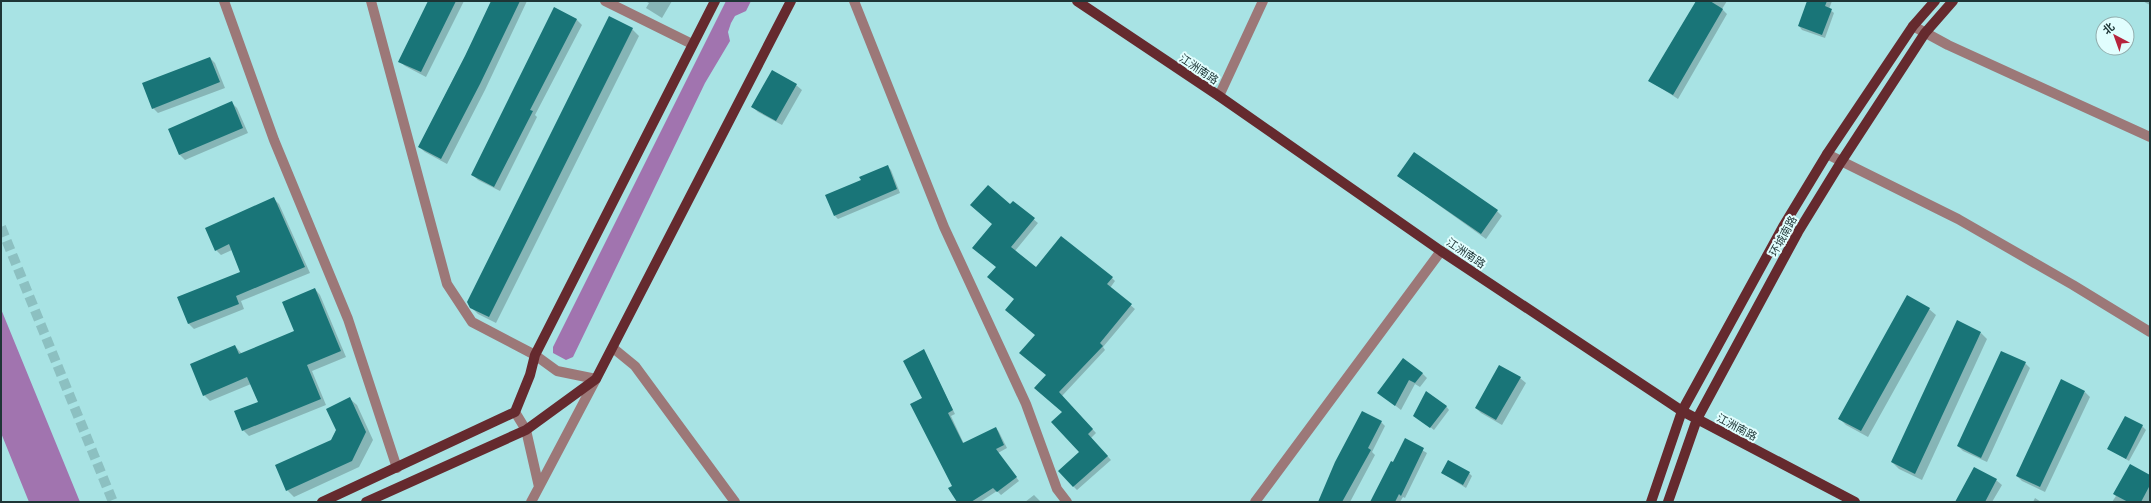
<svg xmlns="http://www.w3.org/2000/svg" width="2151" height="503" font-family="'PT Sans','Noto Sans SC',sans-serif">
<rect width="100%" height="100%" fill="#a8e3e4"/>
<path fill="#a174af" d="M726,1H751L746,11L735,16L731,23L728,32L730,41L705,83L573,357L566,360L553,353V347Z
M1,309L80,502H81H29L1,433Z"/>
<path fill="#0003" d="M429,1H464L426,77L405,66L399,61Z
M493,1H527L485,90L447,164L425,152L419,147Z
M645,1H672L662,18L646,8L649,3Z
M1697,1H1727L1722,9L1727,14L1678,99L1650,81Z
M1809,1H1832L1829,9L1834,13L1825,38L1802,30L1799,26Z
M2143,1H2150V5L2146,3Z
M555,8L576,19L582,25L535,115L537,117L500,191L478,180L473,175Z
M632,29L639,36L496,323L478,314L471,307Z
M210,58L215,63L225,88L158,113L153,108Z
M796,85L802,90L782,125L758,112L752,106Z
M232,103L237,108L248,133L185,160L180,155L169,130Z
M887,166L891,170L900,193L838,219L835,216L862,181Z
M1398,176L1497,211L1502,216L1486,239Z
M273,198L279,204L310,273L241,301L244,309L194,329L189,324L178,298L242,272L232,250L221,255L216,250Z
M1013,202L1038,223L1015,251L1036,268L1112,278L1115,281L1110,288L1135,309L1103,347L1105,350L1062,396L1096,433L1091,438L1111,460L1077,490L1074,487L1081,452L1047,375L1036,335L997,267L1011,206Z
M315,289L320,295L346,357L312,371L326,405L249,436L243,430L259,403L251,384L210,401L204,395L235,346L242,354L295,332Z
M1929,309L1936,315L1868,437L1846,425L1839,418Z
M1981,333L1987,339L1922,480L1899,469L1892,462Z
M924,351L955,414L951,416L964,444L996,428L999,432L1007,448L998,453L1019,481L1001,495L997,491L980,502H958L923,398Z
M2025,363L2030,368L1987,462L1963,451L1958,446Z
M1422,373L1427,378L1420,387L1415,384L1401,410L1379,393Z
M1520,378L1526,383L1502,425L1481,413L1476,408Z
M2085,392L2090,397L2045,492L2022,481L2017,476Z
M350,399L357,405L373,440L359,467L294,497L287,490L332,440Z
M1446,406L1449,410L1434,430L1417,417Z
M1381,422L1385,426L1372,452L1375,455L1350,502H1318Z
M2142,426L2146,430L2129,461L2109,449Z
M1405,440L1427,453L1405,498L1403,497L1400,502H1371Z
M1442,473H1469L1472,476L1466,488Z
M2150,476L2149,502H2112L2116,496L2114,494Z
M1996,480L2002,485L1992,502H1957Z
M1034,495L1041,502H1025Z
M2035,498L2041,502H2033Z"/>
<path fill="#197578" d="M428,1H456L421,72L398,62Z
M491,1H520L480,84L441,159L418,147L465,56Z
M1696,1H1710L1723,9L1673,95L1648,81Z
M1807,1H1827L1825,6L1832,9L1822,35L1798,26Z
M554,7L577,19L530,110L533,111L494,187L471,175Z
M609,16L633,28L489,317L470,308L467,302Z
M210,57L220,82L152,109L142,83Z
M772,70L797,84L776,121L751,107Z
M232,101L243,128L179,155L168,129Z
M1414,152L1498,210L1481,234L1397,176Z
M888,165L897,189L834,216L825,195L861,180L859,177Z
M988,185L1010,204L1013,201L1035,218L1011,247L1036,267L1061,236L1113,277L1107,284L1132,304L1100,343L1103,346L1059,392L1093,429L1088,434L1108,456L1073,487L1058,471L1079,452L1051,422L1062,412L1034,388L1046,375L1019,353L1035,335L1005,310L1014,299L987,277L996,267L972,248L992,224L970,205Z
M274,197L305,267L236,296L239,304L188,324L177,297L240,272L229,244L215,251L205,228Z
M315,288L341,351L307,365L321,399L242,431L234,411L258,402L247,377L203,396L190,364L235,345L239,354L294,331L282,302Z
M1907,295L1930,308L1861,431L1838,419Z
M1957,320L1981,332L1915,474L1891,462Z
M924,349L953,410L948,413L963,443L996,427L1004,445L996,449L1017,477L997,492L993,488L971,502H957L948,488L952,486L910,404L922,398L903,361Z
M2001,351L2026,362L1981,458L1957,446Z
M1403,358L1423,373L1415,383L1409,380L1395,406L1377,393Z
M1499,365L1521,377L1496,420L1475,408Z
M2061,379L2085,391L2040,487L2016,476Z
M1426,391L1447,406L1430,428L1413,416Z
M350,397L366,432L352,461L286,491L275,465L331,440L336,430L326,409Z
M1362,411L1382,421L1368,448L1371,450L1342,502H1318L1335,462Z
M2125,416L2143,425L2126,459L2107,449Z
M1405,438L1424,448L1401,496L1399,494L1395,502H1370L1391,461L1393,462Z
M1448,460L1470,472L1463,485L1441,473Z
M2130,464L2150,475V485L2141,502H2128L2113,494Z
M1974,467L1997,479L1985,502H1955Z"/>
<g fill="none" stroke-linecap="round" stroke-linejoin="round">
<path stroke="#8cc0c1" stroke-width="10" stroke-dasharray="10 5" stroke-linecap="butt" d="M1,227L113,502"/>
<path stroke="#9c7878" stroke-width="10" d="M224,1L274,140L348,319L397,468
M371,1L447,284L472,322L535,355L557,371L596,379L539,487
M605,1L692,44
M854,1L944,227L1026,404L1057,489L1067,502
M1913,26L1948,45L2150,137
M1219,96L1263,1
M1827,154L1958,219L2073,285L2150,332
M613,348L635,366L735,502
M515,412L526,430L539,487L531,502
M1255,502L1441,251"/>
<path stroke="#652a2e" stroke-width="10" d="M1077,1L1219,96L1441,251L1682,411L1855,502
M322,502L515,412L530,375L535,355L715,1
M366,502L526,430L596,379L791,1
M1651,502L1682,411L1784,225L1827,154L1913,26L1935,1
M1668,502L1697,419L1798,232L1841,162L1925,33L1953,1"/>
</g>
<g text-anchor="middle" dominant-baseline="central" stroke-width="4" stroke-linejoin="round" paint-order="stroke">
<g font-size="11" fill="#1e3536" stroke="#e1fefe">
<text transform="translate(1199 69) rotate(34)">江洲南路</text>
<text transform="translate(1783 236) rotate(-61)">环城南路</text>
<text transform="translate(1466 253) rotate(34)">江洲南路</text>
<text transform="translate(1737 427) rotate(28)">江洲南路</text>
</g>
</g>
<rect width="2151" height="503" fill="none" stroke="#1e3536" stroke-width="4"/>
<g transform="translate(2115 36) rotate(319)"><circle r="19" fill="#e1fefe" stroke="#93aeae"/>
<path d="M0-3L7 15L0 10L-7 15Z" fill="#b6243d"/>
<text y="-6" font-size="11" font-weight="bold" text-anchor="middle" fill="#1e3536">北</text>
</g>
</svg>
